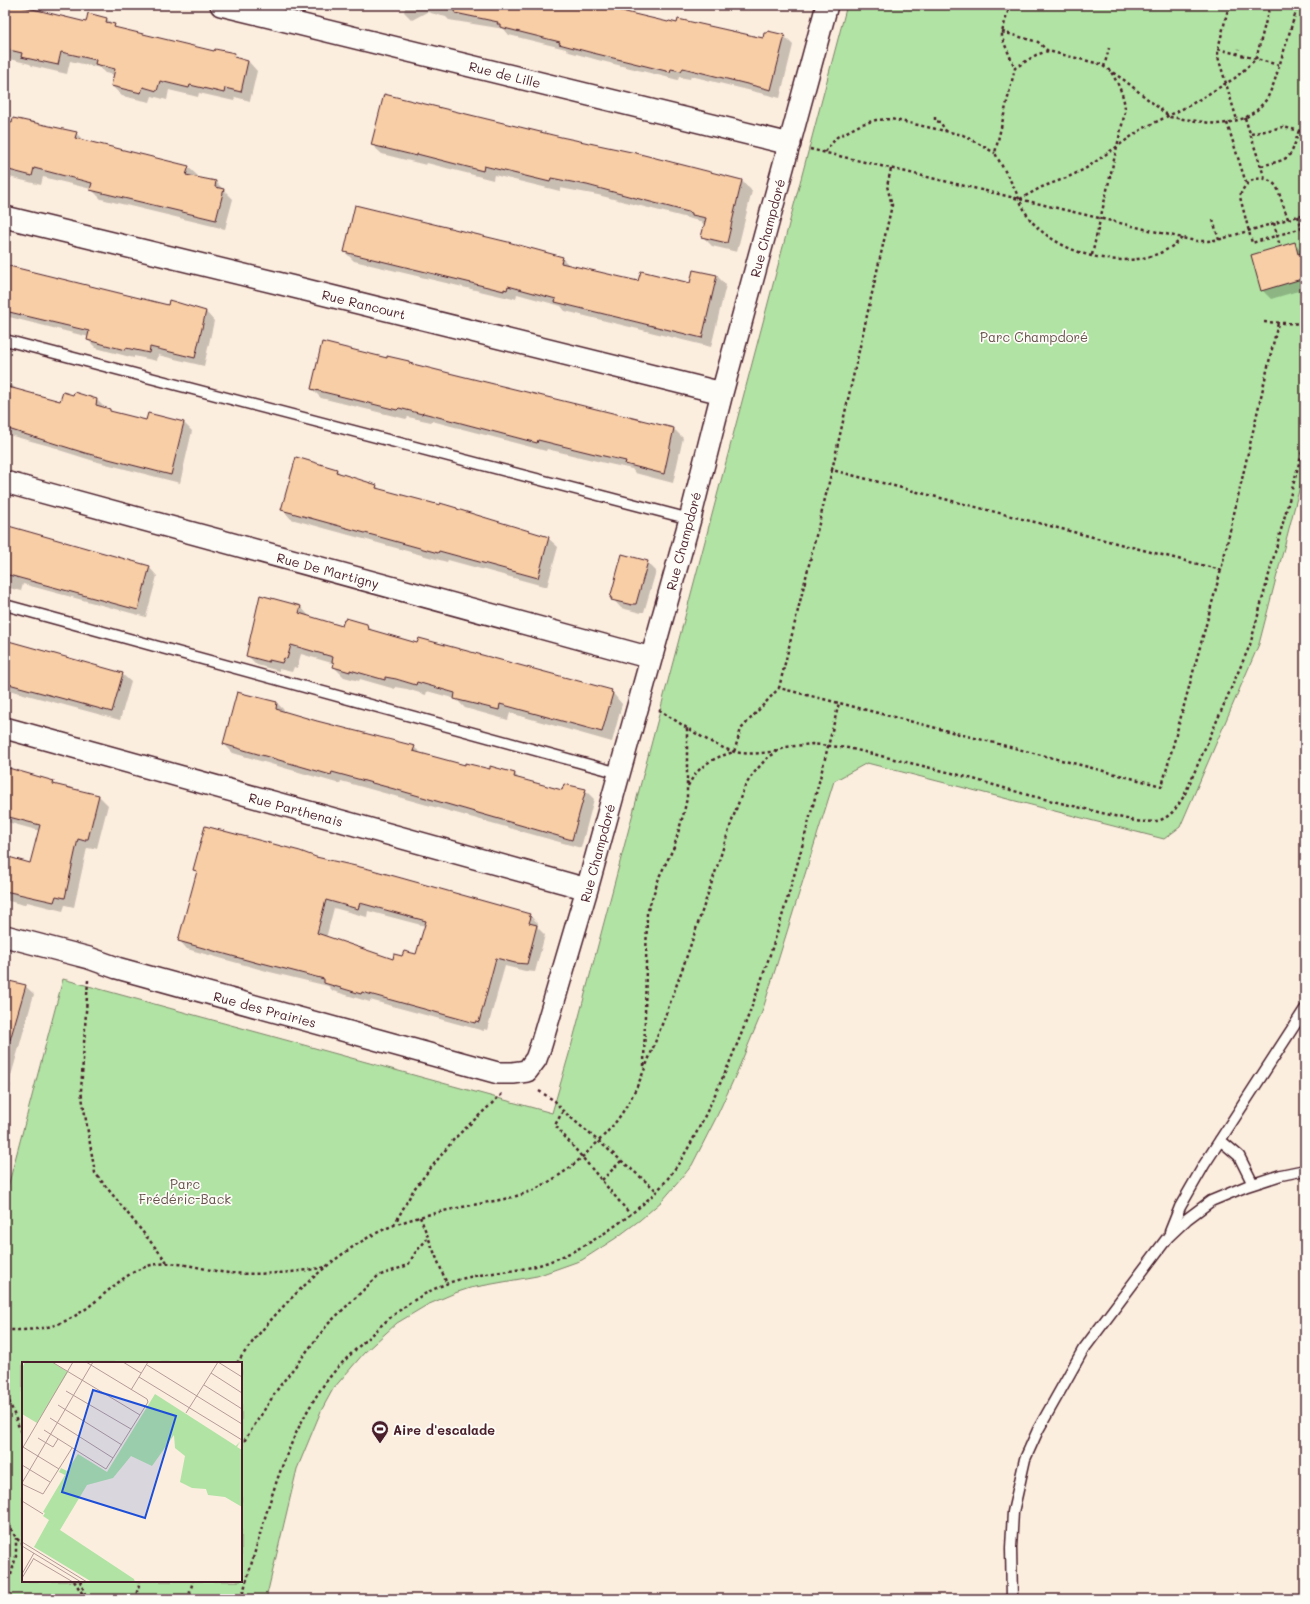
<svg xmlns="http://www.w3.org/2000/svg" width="1310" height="1604" font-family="Mali,sans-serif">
<rect width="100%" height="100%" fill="#fceedf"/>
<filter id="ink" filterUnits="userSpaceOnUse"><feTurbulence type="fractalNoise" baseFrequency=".025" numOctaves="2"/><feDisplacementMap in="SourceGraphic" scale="8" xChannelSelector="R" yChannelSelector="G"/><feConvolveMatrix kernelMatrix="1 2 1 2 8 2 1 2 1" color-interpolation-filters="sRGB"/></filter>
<g filter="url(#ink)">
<path fill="#b1e3a4" stroke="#7e8168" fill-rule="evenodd" d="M847,5H1305V467L1259,644L1180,827L1164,839L867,763L834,781L762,1012L737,1072L716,1118L692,1165L681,1179L662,1201L640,1220L616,1238L582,1260L537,1276L470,1288L455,1293L427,1305L397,1323L364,1353L333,1389L321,1411L297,1469L266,1599H5V1198L63,979L552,1113L571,1047ZM23,1363H241V1581H23Z"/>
<path fill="#0003" fill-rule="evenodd" d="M5,5H16L86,23L89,14L107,19L118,29L215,52L234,54L240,60L248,61L257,71L250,101L235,97L234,101L199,93L198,97L169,90L167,100L152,96L150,102L122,96L112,86L115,75L105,73L100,68L70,61L67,74L32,66L30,64L5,58Z
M406,5H592L669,23L764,40L784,36L793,45L780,98L691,76L690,79L679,77L678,80L598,60L569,52L566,49L509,35L504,29L449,20L446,17L427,12L412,20L404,12Z
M5,119L76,133L84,141L188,167L198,176L197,178L216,182L233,199L225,229L101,199L91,189L43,177L41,185L5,176Z
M561,138L636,154L742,181L752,191L737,252L712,246L703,237L705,225L699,221L598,195L560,188V191L494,175L493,180L427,163L426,165L382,154L372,145Z
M1295,243L1304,254L1305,253V289L1271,299L1262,290Z
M345,252L562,258L570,266L639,282L691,284L694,271L717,276L726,285L711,347L565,311L561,306L517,294L516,299L513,298V299L354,261Z
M5,266L169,306L206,312L214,321L204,366L158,355L157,361L134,356V358L96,348L88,340L89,337L5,316Z
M410,364L674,429L683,438L673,483L635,473L632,469L605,463L547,449L546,451L432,421L431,422L408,417L406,419L321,398L312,389Z
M5,383L12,385L17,390L61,403L97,400L105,408L112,412L147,421L149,414L184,423L192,431L180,483L94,461L59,450L57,448L5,434Z
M337,470L342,475L376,486L381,490L440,506L457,509L460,511L548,538L558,547L547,587L448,560L447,562L291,519L282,509Z
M5,527L149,567L157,576L146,617L23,584L21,591L5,587Z
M647,562L656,571L644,612H641V613L621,608L611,597Z
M300,606L310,617L343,627L367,625L373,631L418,644L611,691L622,704L612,742L510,713L508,720L465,708L456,699L427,691L426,695L407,689L395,687V689L360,679L359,681L344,677L334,667L335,664L301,654L297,668L294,667L292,672L279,669V671L257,665L247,655Z
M5,641L122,674L131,682L120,720L5,689Z
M238,693L277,703L287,713L414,747L422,754L465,766L490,770L491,768L515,774L520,780L563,791L585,790L594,799L581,848L341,781L340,784L233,753L224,744Z
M5,768L53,782L57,786L99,796L108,805L97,848L94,847V849L87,848L74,907L65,905L63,911L27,902L24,905L5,900V857L31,864L40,831L7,822L5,820Z
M315,858L529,915L538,923V928L545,935L535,972L525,971L505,966L487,1030L484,1029V1031L370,1000V1002L333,991L328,986L270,972L187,949L179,940L198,873L194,870ZM334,908L367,917L368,911L425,926L417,955L394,960L326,938Z
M5,981L25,986L34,994L9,1083L11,1085L5,1108Z"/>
<path fill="#f8cea7" stroke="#4a1f2b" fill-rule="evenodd" d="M5,5H16L86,22L88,13L107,18L106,22L115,24L114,27L214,51L215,49L235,53L234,57L248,61L241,92L225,88L224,93L190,85L189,88L160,81L157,91L143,87L141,93L111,86L115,69L95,64L96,60L61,52L58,65L21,57L22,53L5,49Z
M456,5H614L613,9L668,22L669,21L677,23L678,19L763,38L764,33H767L768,31L785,35L771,90L683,68L681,71L671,69L670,72L589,52L559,44L560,42L500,27V24H497L498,22L455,13Z
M384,94L561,137L636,153L742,180L727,243L701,237L706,218L692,215V213L587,185L551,178L550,182L484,166L483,171L417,154V156L371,145Z
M13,118L77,132L75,138L189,166L186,175L216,181L215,187L224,189L216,220L90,190L92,183L34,168L32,176L5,169V121L12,123Z
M355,205L508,242L563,257L561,263L638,281L641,271L690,283L693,270L717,275L702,338L555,302L556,299L508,286L507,290L504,289V291L344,252Z
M1295,242L1298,254L1305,252V278L1261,291L1251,255Z
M5,265L168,305L169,300L206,311L195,358L150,347L149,353L126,348L125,350L87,340L89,331L5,311Z
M322,342L387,358V356L409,361V363L457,375L674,428L664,474L625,464L626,461L595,454L538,440L537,443L423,413L422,414L399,408L397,410L311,389Z
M5,386L60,401L63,392L73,395L74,392L97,399L96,405L110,409V411L146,420L148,413L184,422L171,475L85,453L5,428Z
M296,457L337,469L336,472L377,485L376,488L440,505V503L457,508V509L549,537L538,578L439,551L438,553L281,510Z
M5,525L150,566L138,610L5,574Z
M622,554L648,561L636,604H633L632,605L611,600L612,598H610Z
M260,595L301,606L299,613L342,626L344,620H345L346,618L367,624L368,629L417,643L419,638L612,690L611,692L613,693L602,732L500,704L499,710L454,699L455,693L417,682L416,685L396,679L385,677V680L350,670V672L333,667L334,663L332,662L333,657L291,645L287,659L284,658L282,663L269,660V662L246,656Z
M5,640L123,673L112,712L5,683Z
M237,692L277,702L276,709L317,721L415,746L413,751L465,765V763L490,769V766L515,773L514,777L562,790L564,784L586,789L572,840L405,792L332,772L331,775L223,744Z
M5,767L54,781L53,784L99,795L88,839H85V841L78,839L65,898L56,896L54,902L5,891V856L30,863L40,825L5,816Z
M205,826L300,851L316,857L369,869L530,914L529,916L531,917L529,923L537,925L527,964L515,963L496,958L479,1022L476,1021L475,1023L362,992L361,994L324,983V979L262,963L261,964L178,941L197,871L193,870ZM326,900L358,909L360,903L426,921L416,954L404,951L402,956L394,954L393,959L317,933Z
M5,980L26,985L10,1040L5,1039Z"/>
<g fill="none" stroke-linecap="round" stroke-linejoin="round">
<g stroke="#4a1f2b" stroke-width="13">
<path id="service" d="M5,340L690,519
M5,605L619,773
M1220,1140L1239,1156L1253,1184
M1170,1232L1180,1207L1204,1165L1305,1009
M1012,1599L1011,1548L1013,1512L1025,1459L1038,1430L1083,1350L1168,1237L1187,1219L1211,1201L1247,1186L1281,1175L1305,1170"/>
</g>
<g stroke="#4a1f2b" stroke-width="24">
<path id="minor" d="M221,5L790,144
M5,217L294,287L722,393
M5,482L651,658
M5,728L587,889
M5,936L89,958L117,968L498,1073H513L527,1071L536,1059L541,1045L587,889L690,519L722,393L827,5"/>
</g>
<path stroke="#4a1f2b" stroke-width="2.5" stroke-dasharray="3 3" stroke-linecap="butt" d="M1010,5L1002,32V38L1015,68
M1229,5L1218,49V57L1237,120
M1002,32L1038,42L1048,51
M1218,49L1279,65
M1237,55L1239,49
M1104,67L1109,48
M935,117V121L940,122L946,131
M1245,118L1265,179
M1227,123L1246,183
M1251,134L1283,127L1305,132
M810,149L1195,241H1208L1221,239L1305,214
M825,152L837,137L862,124L876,120L891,119L963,135L995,153
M1261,166C1291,158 1290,161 1299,130
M891,169L887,186L892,205L832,470L1221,570L1278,323
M1020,199L1042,187L1066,178L1085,169L1142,129L1190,105L1235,78L1256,59L1270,5
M1298,216L1305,238
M1288,219L1277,187C1264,171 1244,179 1240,197L1252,243L1302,228
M1213,220L1219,240
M1274,223L1280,247
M1182,238C1145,276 1069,260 1035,225C1027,217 1024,209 1019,199C1013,183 1003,169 995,153L1015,68L1036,55L1048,51L1100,64L1124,80L1170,117L1217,124L1227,123L1245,118L1257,110L1267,99L1274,83L1298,5
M1092,255L1125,112C1125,97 1119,85 1111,72
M1264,322L1305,324
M832,470L779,688L839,703
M659,710C680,723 712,746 735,752C749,755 763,753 777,751
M688,786C698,766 712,758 734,752L741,729L779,688
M88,980L81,1091L95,1173L167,1262
M644,1066L647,913L660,875L674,847L684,812L687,798V728
M539,1091L555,1101L563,1111L657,1191
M563,1111L555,1125L630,1214
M602,1180L622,1160
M420,1217L447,1284
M394,1225L414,1189L455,1138L502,1094
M5,1330C45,1331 66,1326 97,1300C113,1287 128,1272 148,1266C176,1258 201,1270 229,1273C261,1275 294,1273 326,1267
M237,1363C273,1311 337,1246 397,1224C423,1215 451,1209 478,1204C499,1200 522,1197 541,1186C567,1173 589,1152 608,1131C633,1104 646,1066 659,1032C679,981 696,929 714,876C724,846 733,815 745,786L753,774L766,759L778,751L786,747L812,744L848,748L956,774L1028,795L1135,821C1162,824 1170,819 1184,796L1250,645L1305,441
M5,1390L23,1438
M241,1446L279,1387L328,1324L378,1276L408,1265L415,1253L427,1239
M5,1518L16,1538L23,1544
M11,1575L16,1556V1538
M74,1581L86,1599
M80,1581L87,1599
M135,1599L140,1581
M188,1599L193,1581
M241,1599C263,1528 279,1451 321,1389C335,1368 354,1351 372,1334C398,1309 430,1286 465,1278C490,1272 515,1272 539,1265C580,1253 625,1222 656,1192C684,1163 701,1124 718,1088C775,965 806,833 839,703L1162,786L1221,570"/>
<use href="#service" stroke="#fdfcf7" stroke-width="10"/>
<use href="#minor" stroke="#fdfcf7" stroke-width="21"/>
</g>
</g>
<defs>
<g id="stadium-pin" transform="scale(0.9)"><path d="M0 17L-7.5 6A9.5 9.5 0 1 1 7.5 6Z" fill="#4a1f2b" stroke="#fdfcf7"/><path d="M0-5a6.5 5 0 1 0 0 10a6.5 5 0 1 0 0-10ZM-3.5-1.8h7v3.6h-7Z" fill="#fff"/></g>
</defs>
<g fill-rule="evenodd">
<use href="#stadium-pin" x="380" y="1429"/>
</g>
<g text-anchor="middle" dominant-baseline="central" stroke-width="3.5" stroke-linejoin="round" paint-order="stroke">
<g font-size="13" fill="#4a1f2b" stroke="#fdfcf7">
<text transform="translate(505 74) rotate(14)">Rue de Lille</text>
<text transform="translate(767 228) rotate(-75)">Rue Champdoré</text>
<text transform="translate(364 304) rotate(14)">Rue Rancourt</text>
<text transform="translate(683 541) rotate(-75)">Rue Champdoré</text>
<text transform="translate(328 570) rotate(15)">Rue De Martigny</text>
<text transform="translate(296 809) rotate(15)">Rue Parthenais</text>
<text transform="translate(597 853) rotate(-75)">Rue Champdoré</text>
<text transform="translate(265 1009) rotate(15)">Rue des Prairies</text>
</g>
<g font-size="13" fill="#645049" stroke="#fdfcf7">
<text x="1034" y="336">Parc Champdoré</text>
<text x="185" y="1183">Parc<tspan x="185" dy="15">Frédéric-Back</tspan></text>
</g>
<g font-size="13" font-weight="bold" fill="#4a1f2b" stroke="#fdfcf7" text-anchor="start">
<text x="393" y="1429">Aire d'escalade</text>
</g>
</g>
<g transform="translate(22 1362)">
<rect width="220" height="220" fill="#fceedf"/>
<path d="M3,0H30L46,10L15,61L0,52V6ZM133,32L214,84L218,79L215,84L219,79L215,85L220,88V145L203,135L186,133L184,127L170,126L158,120L163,94L153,86L152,73L130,104L109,94L91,116L65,123L38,168L112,217L113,220H70L12,185L27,158L21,154L23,151L21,150L43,113L37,110L39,106L45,109L56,92L85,110Z" fill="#b1e3a4"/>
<path fill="none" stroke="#b59b97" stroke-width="1" d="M30,0L118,53M101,0L119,11M125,3L220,62M189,11L220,31M117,15L220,78M182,23L220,47M109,28L126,0M44,29L109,67M36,43L100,83M164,51L196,0L220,15M28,56L91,96M22,68L84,107L126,40L125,37L64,0M16,76L31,85L36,77M1,85L37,107M0,87L51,0M0,103L28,120M0,121L71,0M0,122L21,132L50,86M0,139L21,152M0,180L65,220M0,184L59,220M12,197L51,220M0,212L12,191M0,216L12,196"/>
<path fill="#1d4ed8" fill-opacity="0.15" stroke="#1d4ed8" stroke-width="2" d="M71,28L154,54L123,156L40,130Z"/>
<rect width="220" height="220" fill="none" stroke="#4a1f2b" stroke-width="2"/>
</g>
<rect width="1310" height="1604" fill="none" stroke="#fdfcf7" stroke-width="20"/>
<rect x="10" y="10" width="1290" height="1584" fill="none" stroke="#4a1f2b" stroke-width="1.5" filter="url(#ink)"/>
</svg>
